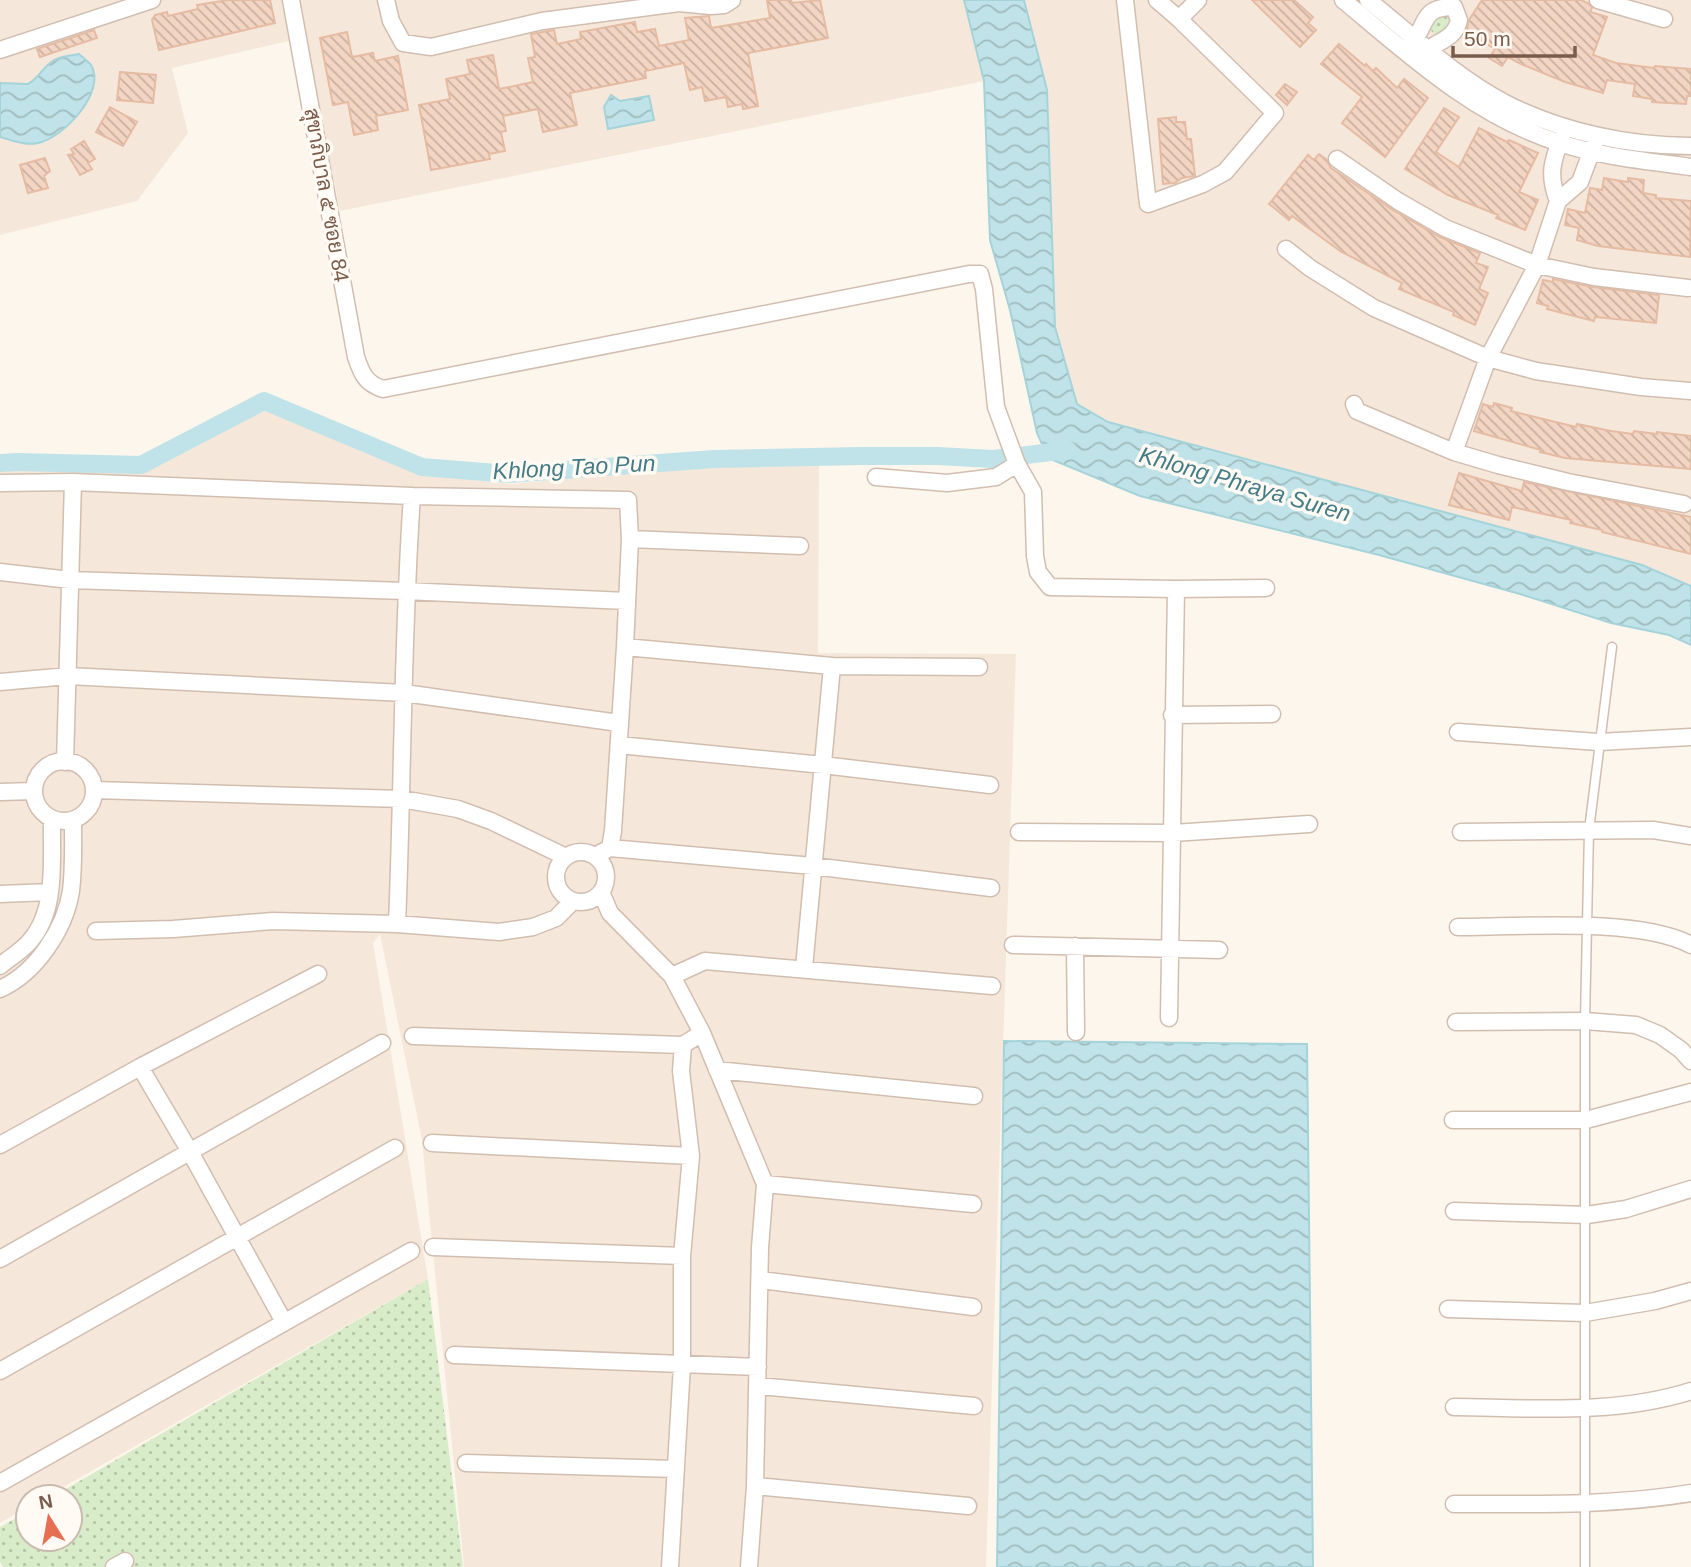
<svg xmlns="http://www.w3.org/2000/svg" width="1691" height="1567" font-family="Helvetica,Sarabun,sans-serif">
<defs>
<pattern id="grass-dots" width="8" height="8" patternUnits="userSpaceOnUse" patternTransform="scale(1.75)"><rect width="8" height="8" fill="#d8ecc9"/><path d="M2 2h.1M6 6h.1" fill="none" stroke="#b4c2a5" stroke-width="1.8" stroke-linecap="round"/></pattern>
<pattern id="water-waves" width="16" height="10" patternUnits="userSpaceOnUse" patternTransform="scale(1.75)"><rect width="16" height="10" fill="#bfe3e8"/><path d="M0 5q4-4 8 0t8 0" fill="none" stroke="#a0bbbe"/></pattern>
<pattern id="building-back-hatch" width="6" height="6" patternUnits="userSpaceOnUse" patternTransform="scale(1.75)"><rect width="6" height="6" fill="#f3d5c3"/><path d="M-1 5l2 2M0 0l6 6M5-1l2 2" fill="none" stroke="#cab0a1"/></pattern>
</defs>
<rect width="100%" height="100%" fill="#fdf6ec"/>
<path fill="#f5e8da" d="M0,0H964L984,81L340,211L305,37L172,68L188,133L137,201L0,235Z
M1024,0H1691V586L1642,565L1108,422L1077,404L1055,327L1047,90Z
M263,406L425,475L512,484L652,470L819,464L818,653L1016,654L986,1567H464L422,1140L380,934L373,943L428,1279L46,1497H28V1507L0,1523V468L142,471Z"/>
<path fill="url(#grass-dots)" d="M1447,14L1452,23L1440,36L1432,32L1429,25L1430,18Z
M428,1279L463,1567H3L0,1562V1527L28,1511V1539H70V1497H52Z"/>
<path fill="url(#water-waves)" stroke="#a5d3da" stroke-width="2" d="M964,0H1024L1047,90L1055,327L1077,404L1108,422L1642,565L1691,586V645L1669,635L1611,623L1520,594L1379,555L1140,496L1048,458L1037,433L1010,310L990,240L984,81Z
M79,54C82,57 88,61 91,65C107,92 63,138 38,143C26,146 11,140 0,137V83L28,84C39,78 41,70 50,63C58,56 69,56 79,54Z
M611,95L620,101L649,96L654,120L608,129L604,107Z
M1004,1041L1307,1044L1313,1567H997Z"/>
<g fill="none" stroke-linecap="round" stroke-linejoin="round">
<path stroke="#bfe3e8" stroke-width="18" d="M0,463L17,462L141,465L264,401L422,467L509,474L714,459L861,456H937L993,459L1068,450"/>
</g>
<path fill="url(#building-back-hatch)" stroke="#e6bba3" stroke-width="2" d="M228,0H270L275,23L159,50L152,20L155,15L167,12L168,16L198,9L197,5Z
M767,0H791L792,3L820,0L828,38L748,53L758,106L743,109L742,104L728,107L726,97L705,101L702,87L690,90L684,63L645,71L646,78L570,93L577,125L543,132L538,109L503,116L506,131L501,132L505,151L489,154L490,159L431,170L419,105L450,99L446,79L470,74L467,60L493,55L499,89L533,82L528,58L535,57L531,34L554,30L557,44L581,39L580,32L635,22L637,32L655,29L659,46L689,40L685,18L709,16L711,28L770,18Z
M1252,0H1294L1313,17L1308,23L1316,30L1300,47Z
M1482,0H1581L1588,3L1592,8L1590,12L1607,17L1593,55L1616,63L1654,68L1655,66L1691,69V96H1687L1686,104L1652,102V99L1633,96L1635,84L1607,80L1603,93L1565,82L1521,64L1508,57L1502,66L1489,58L1495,49L1466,32L1469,20Z
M94,30L97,38L40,57L37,49Z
M347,32L352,57L373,53L375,61L398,56L408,110L376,116L378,130L354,135L348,102L333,105L320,38Z
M1339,44L1365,66L1366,64L1373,71L1376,68L1397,88L1404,79L1428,98L1385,157L1342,123L1362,97L1321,64Z
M120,72L156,75L153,103L117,100Z
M1285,84L1297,92L1287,105L1276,95Z
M110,107L137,122L123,146L96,132Z
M1444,108L1459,117L1436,152L1459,167L1479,128L1507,142L1509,140L1538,153L1519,192L1538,200L1525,230L1496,218L1498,215L1448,195L1405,169Z
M1176,117V122H1185L1187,139H1191L1195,176L1182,178L1175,183L1163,184L1158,119Z
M84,141L95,159L88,163L92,169L80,175L68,155L74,154L71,149Z
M1319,154L1327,160L1331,168L1393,210L1440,237L1480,253L1476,263L1488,267L1479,289L1488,293L1475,325L1453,315L1454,312L1399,289L1402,283L1340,251L1292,216L1289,220L1269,204L1308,155L1314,160Z
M45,158L50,171L44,176L48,188L28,193L20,165Z
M1604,178L1628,182V178L1644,180L1643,193L1656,195V198L1691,201L1690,257L1598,246L1577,240L1579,228L1565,225L1568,209L1585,213L1590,188L1602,190Z
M1553,279L1593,287L1659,295L1656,323L1595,317L1594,321L1547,309L1548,306L1537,303L1543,280L1553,282Z
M1494,403L1512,408L1511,411L1576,427L1577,424L1611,431L1633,434L1634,431L1657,434V432L1691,436V469L1565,458L1540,452L1541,450L1474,431L1483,404L1493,407Z
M1459,473L1522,491L1524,482L1691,517V554L1602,532V530L1570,523L1571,520L1512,507L1509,520L1449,505Z"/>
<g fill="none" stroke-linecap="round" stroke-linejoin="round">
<g stroke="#d1beb0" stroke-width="11">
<path id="service" d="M1585,1567V1021L1589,830L1612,647"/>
</g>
<g stroke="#d1beb0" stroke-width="19">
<path id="minor" d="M291,0L356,357C362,374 365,383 383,389L969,274H980L984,289L996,407L1017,464L1033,492L1035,556L1038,572L1050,587L1176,589L1266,588
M386,0L391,21L403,43L431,47L542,21L679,3L711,6L724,5L732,0
M1125,0L1148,204L1203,184L1225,172L1275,113L1179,19L1157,0
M1343,0C1409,55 1476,117 1560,143C1602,157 1647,161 1691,167
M1368,0C1412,35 1455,77 1505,103C1562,132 1628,146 1691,146
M1598,0L1664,19
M1179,19L1198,0
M1410,45C1429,25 1419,7 1454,7
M0,50L152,0
M1422,55C1434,41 1455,41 1459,20L1454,7
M1337,159L1398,201L1445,228L1537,265L1594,277L1688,288
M1558,201C1547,173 1553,160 1563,133
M1286,249L1310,268L1374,308L1488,358L1536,371L1641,387L1691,391
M1354,404L1357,411L1454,452L1498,465L1568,482L1684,504
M1454,452L1488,358L1537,265L1558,201L1580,182L1595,142
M876,477L947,483L996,477L1017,464
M0,483L73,482L412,496L628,500L630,539L625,647L613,831L610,848L595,856
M630,539L800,546
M0,572L70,580L405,591L627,601
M625,647L832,666L804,968
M832,666L979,667
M0,682L68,676L404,693L619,723
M1172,715L1272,714
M1458,732L1599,742L1691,737
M619,745L823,765L990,785
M34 791a30 30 0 1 1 60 0a30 30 0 1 1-60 0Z
M65,762L73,482
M94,790L402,799L458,809L491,821L566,857
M0,792L34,791
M1019,832L1173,833L1309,824
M1461,832L1653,830L1691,836
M610,848L813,866L991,888
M556 877a25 25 0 1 1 50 0a25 25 0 1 1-50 0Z
M601,892L610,913L672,976L702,1033L683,1045L681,1071L691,1156L682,1256V1365L670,1567
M0,894L50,892
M397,924C403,781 402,638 412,496
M1458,927C1519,927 1639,917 1691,945
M96,931L173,929L273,921L397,924L499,932L533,927L556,918L573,901
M1013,945L1219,950
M1075,946L1076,1032
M0,966C9,958 22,951 30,941C58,909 51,858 52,819
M672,976L705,961L992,986
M0,989C36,973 65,929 71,891C74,867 73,843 73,820
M1169,1018L1176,589
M1456,1022L1585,1021L1636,1025L1660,1035L1681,1050L1691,1061
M702,1033L765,1184L760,1248L755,1486L749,1567
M413,1036L683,1045
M140,1067L189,1150L284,1322
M717,1070L974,1096
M1453,1120H1586L1691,1092
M432,1143L691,1156
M0,1145L140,1067L318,974
M765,1184L973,1204
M1454,1211L1587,1215L1626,1209L1691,1189
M433,1247L682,1256
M0,1259L382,1043
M761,1280L973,1307
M1448,1309L1585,1313L1655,1301L1691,1291
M454,1355L758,1367
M0,1371L395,1148
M759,1386L974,1406
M1454,1407C1533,1408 1615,1415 1691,1391
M466,1463L676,1469
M0,1483L411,1251
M755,1486L968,1506
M1454,1504C1534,1504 1612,1506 1691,1493
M114,1567L125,1561"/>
</g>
<use href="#service" stroke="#fff" stroke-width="8"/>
<use href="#minor" stroke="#fff" stroke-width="16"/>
</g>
<g text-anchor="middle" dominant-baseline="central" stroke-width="7" stroke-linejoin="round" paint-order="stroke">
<g font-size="21" fill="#7a5c4d" stroke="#fffaf3">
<text transform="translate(327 195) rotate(80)">สุขาภิบาล ๕ ซอย 84</text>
</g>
<g font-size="23" font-style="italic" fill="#437c86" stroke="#fffaf3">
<text transform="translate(574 467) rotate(-3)">Khlong Tao Pun</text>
<text transform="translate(1245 484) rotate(16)">Khlong Phraya Suren</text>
</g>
</g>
<g transform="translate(49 1518) rotate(349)"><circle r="33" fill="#fffaf3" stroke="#cabbb1" stroke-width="2"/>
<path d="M0-5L12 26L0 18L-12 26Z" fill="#e76f51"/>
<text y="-10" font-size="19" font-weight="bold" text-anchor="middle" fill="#7a5c4d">N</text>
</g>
<path d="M1453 46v10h122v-10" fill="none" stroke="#7a5c4d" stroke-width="3.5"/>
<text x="1464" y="46" font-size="21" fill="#7a5c4d" stroke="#fffaf3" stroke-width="5" paint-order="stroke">50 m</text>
</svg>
